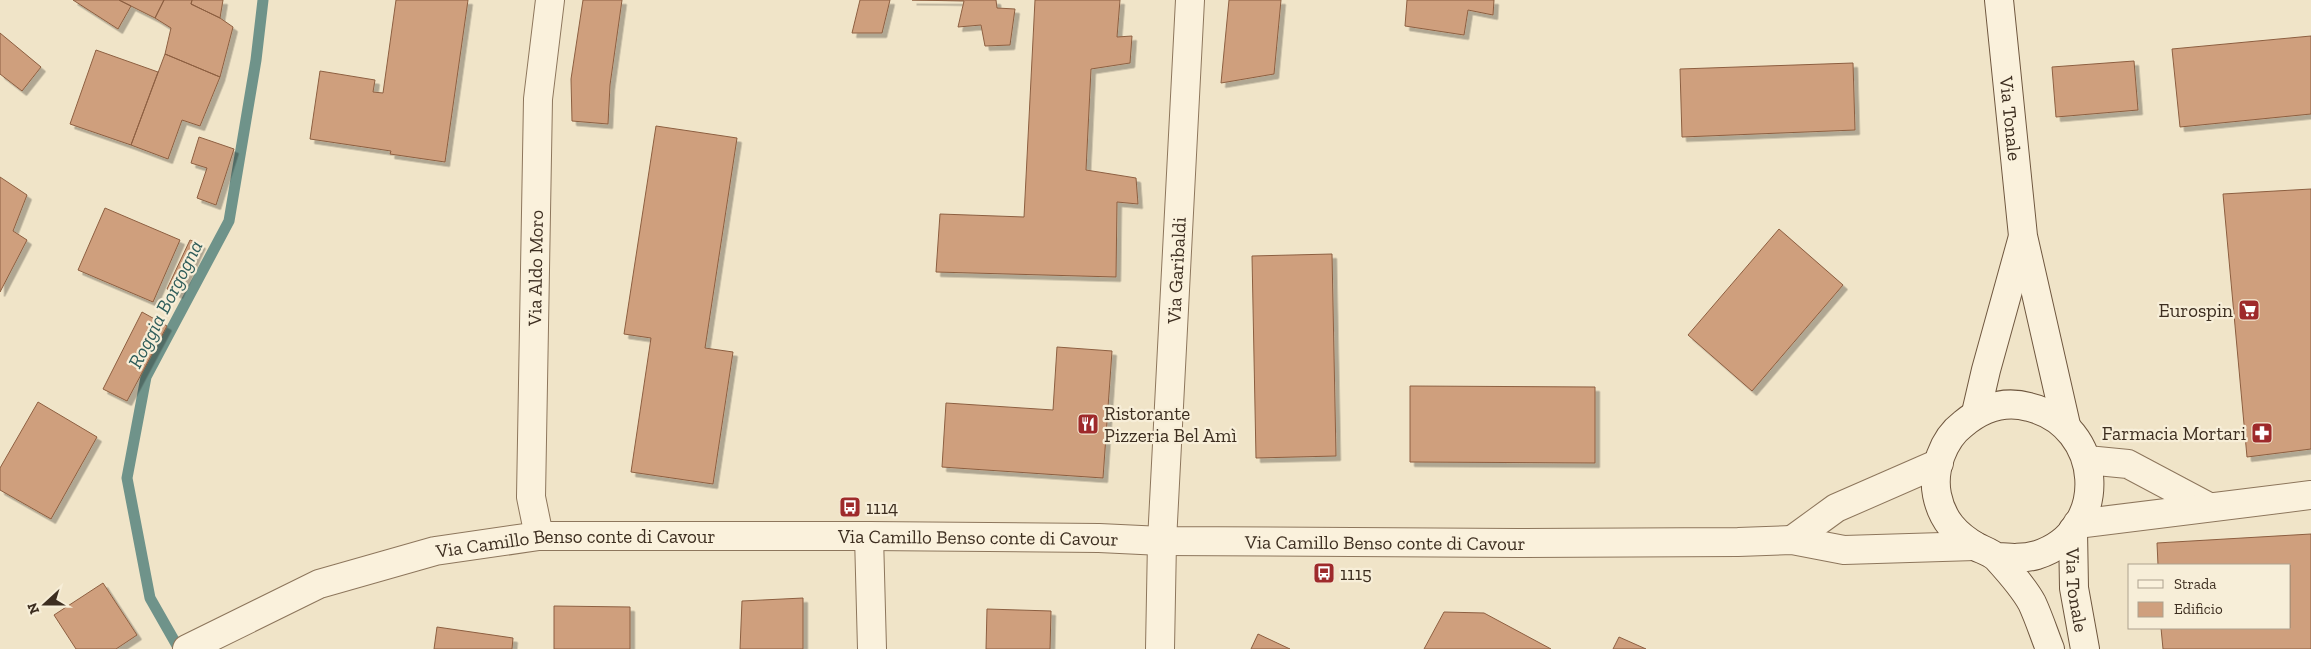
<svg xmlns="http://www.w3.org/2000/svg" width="2311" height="649" font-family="'Zilla Slab',serif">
<defs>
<filter id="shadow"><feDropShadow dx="4.5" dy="4.5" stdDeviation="0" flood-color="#0004"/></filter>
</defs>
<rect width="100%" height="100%" fill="#f0e4c8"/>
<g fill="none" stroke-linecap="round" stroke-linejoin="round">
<path stroke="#6f938a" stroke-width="11" d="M179,649L150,598L127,478L146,377L229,221L256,60L263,0"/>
</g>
<path fill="#cf9f7d" stroke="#8d5f41" filter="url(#shadow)" d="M73,0H119L131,6L118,29Z
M119,0H164L155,18Z
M164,0H192L191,4L220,18L233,27L220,77L165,54L171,28L155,18Z
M192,0H223L220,18L191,4Z
M396,0H468L445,162L390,154L391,151L310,139L320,71L375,80L373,92L383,93Z
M583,0H622L610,85L608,124L572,121L571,79Z
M860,0H890L882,33H852Z
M912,0H996L997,8L1015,9L1010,45L985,46L981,25L958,27L964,1Z
M1035,0H1120L1117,37L1132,36L1130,63L1091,69L1086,170L1136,178L1138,204L1117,202L1116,277L936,272L940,214L1024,217Z
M1229,0H1281L1274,74L1221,83Z
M1407,0H1494L1493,15L1468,10L1464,35L1405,26Z
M0,33L41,67L22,91L0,74Z
M2311,36V114L2180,127L2172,49Z
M96,50L158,72L131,145L70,124Z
M165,54L220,77L200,126L182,120L168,159L131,145Z
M2134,61L2138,110L2056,117L2052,67Z
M1853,63L1855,130L1682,137L1680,69Z
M656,126L737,138L705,348L733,352L713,484L631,472L651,338L624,334Z
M199,137L234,149L216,205L197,198L207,168L191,163Z
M0,177L27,195L13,231L27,240L0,292Z
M2311,189V449L2247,457L2223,194Z
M105,208L180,240L153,302L78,270Z
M1779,229L1843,285L1752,391L1688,335Z
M190,240L201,244L178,294L167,289Z
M1332,254L1336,456L1256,458L1252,256Z
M142,312L167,326L127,401L103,389Z
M1057,347L1112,351L1103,478L942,467L946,403L1053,410Z
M1410,386L1595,387V463L1410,462Z
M38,402L97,437L51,519L0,490V468Z
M2311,534V649H2163L2161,628H2290V565H2158L2157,543Z
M103,583L137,635L116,649H76L54,615Z
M803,598V649H740L742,601Z
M554,606L630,607V649H554Z
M987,609L1051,611L1050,649H986Z
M1444,612L1484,613L1551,649H1424Z
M437,627L513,638L512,649H434Z
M1258,634L1290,649H1251Z
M1619,637L1646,649H1613Z"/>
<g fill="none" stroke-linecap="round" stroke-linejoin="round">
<g stroke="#8d765c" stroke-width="30">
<g id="minor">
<path d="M2087,460L2128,464L2209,507"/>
<path d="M2077,524L2311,495"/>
<path id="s1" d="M539,536L531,497L538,99L550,0"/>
<path d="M869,536L872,649"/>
<path id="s2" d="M1160,649L1162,541L1190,0"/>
</g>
</g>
<g stroke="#8d765c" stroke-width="30">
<g id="tertiary">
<path d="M1792,540L1836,508L1939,463"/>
<path id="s3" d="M187,649L319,584L435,551L539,536H869L1099,538L1162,541L1517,543L1738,542L1792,540L1844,550L1975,546"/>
</g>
</g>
<g stroke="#6f573f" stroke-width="30">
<g id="secondary">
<path id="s4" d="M1999,0L2023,236L2066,425"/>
<path d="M1976,413L1986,370L2022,240"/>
<path id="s5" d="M2073,530L2074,588L2085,649"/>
<path d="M1996,557C2010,558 2023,559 2037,555C2112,531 2104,425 2029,407C2004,400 1982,408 1963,424C1943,439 1932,470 1937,495C1942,520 1956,535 1977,547C1983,550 1992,553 1997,558C2007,569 2025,590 2032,603C2039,618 2044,634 2050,649"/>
</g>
</g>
<use href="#minor" stroke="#faf1dc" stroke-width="28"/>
<use href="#tertiary" stroke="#faf1dc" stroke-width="28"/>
<use href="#secondary" stroke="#faf1dc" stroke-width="28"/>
</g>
<defs>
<g id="supermarket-square" transform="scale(1.125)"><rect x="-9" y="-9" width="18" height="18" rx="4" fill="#9e2a2b" stroke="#f7eed8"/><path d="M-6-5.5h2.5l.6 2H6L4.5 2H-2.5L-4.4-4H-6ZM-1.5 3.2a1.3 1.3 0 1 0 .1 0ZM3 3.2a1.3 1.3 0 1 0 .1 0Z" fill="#fff"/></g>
<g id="restaurant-square" transform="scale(1.125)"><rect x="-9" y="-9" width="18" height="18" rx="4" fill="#9e2a2b" stroke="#f7eed8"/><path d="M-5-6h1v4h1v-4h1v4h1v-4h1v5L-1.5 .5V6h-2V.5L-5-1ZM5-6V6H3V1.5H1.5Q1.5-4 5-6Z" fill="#fff"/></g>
<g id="pharmacy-square" transform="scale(1.125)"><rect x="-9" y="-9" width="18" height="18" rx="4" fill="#9e2a2b" stroke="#f7eed8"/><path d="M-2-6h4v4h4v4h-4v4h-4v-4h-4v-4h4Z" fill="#fff"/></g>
<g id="bus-square" transform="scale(1.125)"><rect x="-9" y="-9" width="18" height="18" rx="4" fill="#9e2a2b" stroke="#f7eed8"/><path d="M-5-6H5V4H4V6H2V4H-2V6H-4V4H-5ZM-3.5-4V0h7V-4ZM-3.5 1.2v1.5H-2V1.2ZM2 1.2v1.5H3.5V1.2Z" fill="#fff"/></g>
</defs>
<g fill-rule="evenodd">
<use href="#supermarket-square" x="2249" y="310"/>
<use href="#restaurant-square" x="1088" y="424"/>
<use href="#pharmacy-square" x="2262" y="433"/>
<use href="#bus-square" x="850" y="507"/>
<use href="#bus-square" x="1324" y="573"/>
</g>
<g text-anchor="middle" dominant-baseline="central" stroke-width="4.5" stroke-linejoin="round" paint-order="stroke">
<g font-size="19" fill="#3d2e20" stroke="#f7eed8">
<text stroke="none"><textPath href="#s4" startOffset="119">Via Tonale</textPath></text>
<text stroke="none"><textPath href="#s1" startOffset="269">Via Aldo Moro</textPath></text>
<text stroke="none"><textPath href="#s2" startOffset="379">Via Garibaldi</textPath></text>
<text stroke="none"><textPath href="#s3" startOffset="812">Via Camillo Benso conte di Cavour</textPath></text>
<text stroke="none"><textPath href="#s3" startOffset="1219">Via Camillo Benso conte di Cavour</textPath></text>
<text stroke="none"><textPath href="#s3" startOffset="409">Via Camillo Benso conte di Cavour</textPath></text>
<text stroke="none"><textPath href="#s5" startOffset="60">Via Tonale</textPath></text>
</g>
<g font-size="19" fill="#3d2e20" stroke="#f7eed8" text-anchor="start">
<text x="2233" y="310" text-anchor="end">Eurospin</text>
<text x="1104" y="413">Ristorante<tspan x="1104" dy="22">Pizzeria Bel Amì</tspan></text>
<text x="2246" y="433" text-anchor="end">Farmacia Mortari</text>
<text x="866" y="507">1114</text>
<text x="1340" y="573">1115</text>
</g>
<g font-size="20" font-style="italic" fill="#2f5d5a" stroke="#f7eed8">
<text transform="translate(165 304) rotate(-63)">Roggia Borgogna</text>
</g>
</g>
<rect x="2128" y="564" width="162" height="65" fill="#f7eed8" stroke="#ada18e"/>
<rect x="2138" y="580" width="25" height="8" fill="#faf1dc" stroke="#ada18e"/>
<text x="2174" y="589" font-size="15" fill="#3d2e20">Strada</text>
<rect x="2138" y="602" width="25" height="15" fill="#cf9f7d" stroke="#ada18e"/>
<text x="2174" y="614" font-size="15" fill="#3d2e20">Edificio</text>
<g transform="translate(45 604) rotate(249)" stroke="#f7eed8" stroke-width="4" paint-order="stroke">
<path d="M0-4L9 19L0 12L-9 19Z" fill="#3d2e20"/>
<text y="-8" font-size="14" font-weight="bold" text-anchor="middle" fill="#3d2e20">N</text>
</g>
</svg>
